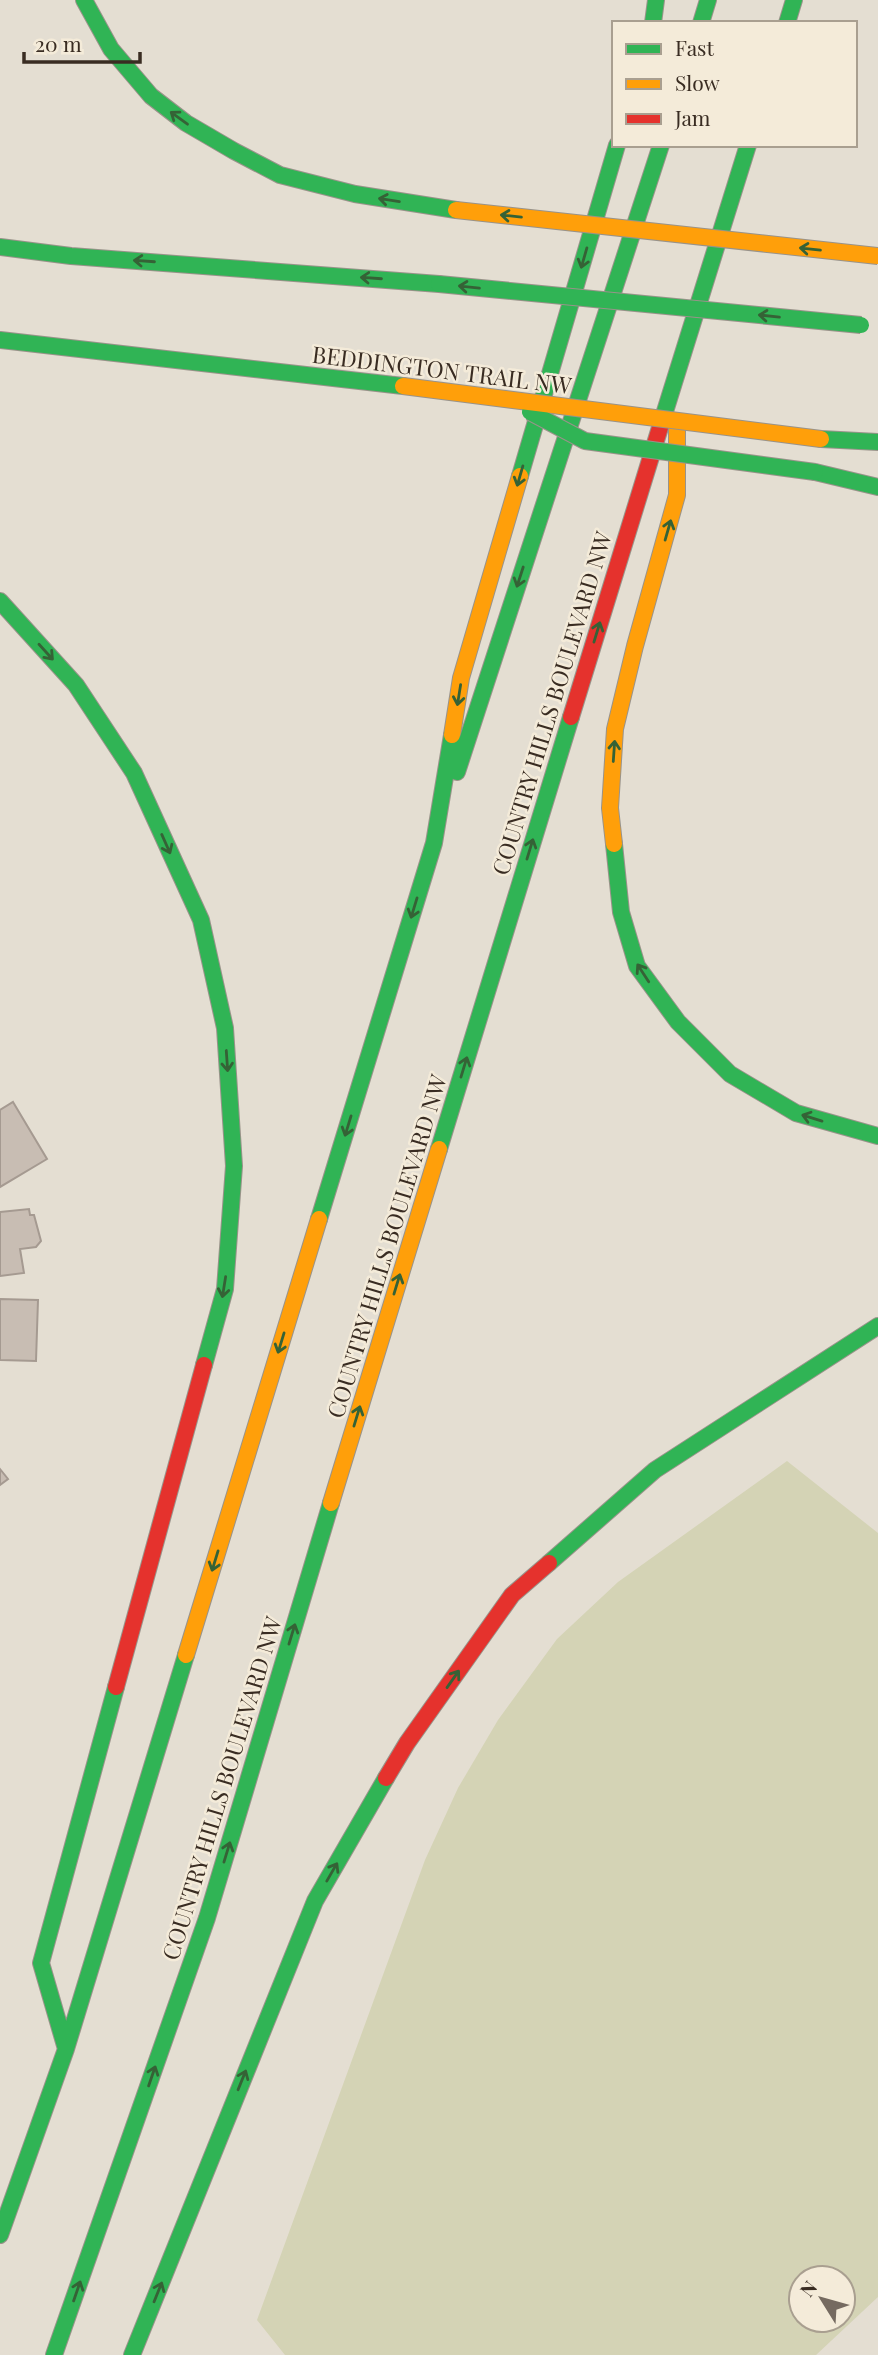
<svg xmlns="http://www.w3.org/2000/svg" width="878" height="2355" font-family="'Playfair Display',serif">
<rect width="100%" height="100%" fill="#e4ded2"/>
<path fill="#d4d3b5" fill-rule="evenodd" d="M787,1461L878,1533V2297L816,2355H285L257,2320L425,1860L458,1788L498,1720L557,1639L618,1582ZM801,2278H843V2320H801Z"/>
<path fill="#c8bdb3" stroke="#a59a91" stroke-width="2" d="M13,1102L47,1159L0,1187V1110Z
M29,1209L30,1215H34L41,1241L36,1247L20,1249L24,1273L0,1276V1212Z
M0,1299L38,1300L36,1361L0,1360Z
M0,1469L8,1479L0,1485Z"/>
<g fill="none" stroke-linecap="round" stroke-linejoin="round">
<g stroke="#99938a" stroke-width="18">
<path id="fast" d="M84,0L111,49L151,96L186,123L234,151L280,175L355,194L456,210
M653,23L656,0
M701,23L708,0
M787,23L794,0
M0,247L71,256L439,284
M0,340L403,386
M662,421L748,145
M821,439L878,442
M815,472L878,487
M520,476L617,145
M0,601L76,685L134,773L201,920L225,1028L234,1166L225,1289L204,1365
M457,772L661,145
M614,844L621,912L637,966L678,1022L730,1074L796,1113L878,1136
M439,1149L571,717
M319,1219L434,843L452,735
M549,1563L655,1470L878,1326
M66,2049L41,1963L116,1687
M0,2235L66,2049L186,1655
M54,2355L207,1918L331,1503
M132,2355L315,1901L386,1778"/>
</g>
<g stroke="#99938a" stroke-width="18">
<path id="slow" d="M452,735L461,678L520,476
M614,844L610,808L615,729L635,646L677,495V422
M331,1503L439,1149
M186,1655L319,1219"/>
</g>
<g stroke="#99938a" stroke-width="18">
<path id="jam" d="M571,717L662,421
M116,1687L204,1365
M386,1778L407,1743L512,1595L549,1563"/>
</g>
<use href="#fast" stroke="#30b455" stroke-width="16"/>
<use href="#slow" stroke="#ff9f0a" stroke-width="16"/>
<use href="#jam" stroke="#e5322d" stroke-width="16"/>
<g stroke="#99938a" stroke-width="18" stroke-linecap="butt">
<path id="fast-bridge" d="M439,284L861,325
M530,412L585,441L815,472"/>
</g>
<g stroke="#99938a" stroke-width="18" stroke-linecap="butt">
<path id="slow-bridge" d="M456,210L878,256
M403,386L821,439"/>
</g>
<use href="#fast-bridge" stroke="#30b455" stroke-width="16"/>
<use href="#slow-bridge" stroke="#ff9f0a" stroke-width="16"/>
</g>
<defs><path id="oneway-shaft" d="M-6 0H5M1.5-3L5.5 0L1.5 3" fill="none" stroke-width="1.6" stroke-linecap="round" stroke-linejoin="round" transform="scale(1.75)"/></defs>
<g stroke="#356236">
<use href="#oneway-shaft" transform="translate(179 118) rotate(-144)"/>
<use href="#oneway-shaft" transform="translate(389 200) rotate(-171)"/>
<use href="#oneway-shaft" transform="translate(511 216) rotate(-174)"/>
<use href="#oneway-shaft" transform="translate(810 249) rotate(-174)"/>
<use href="#oneway-shaft" transform="translate(584 258) rotate(106)"/>
<use href="#oneway-shaft" transform="translate(144 261) rotate(-176)"/>
<use href="#oneway-shaft" transform="translate(371 278) rotate(-176)"/>
<use href="#oneway-shaft" transform="translate(469 287) rotate(-174)"/>
<use href="#oneway-shaft" transform="translate(769 316) rotate(-174)"/>
<use href="#oneway-shaft" transform="translate(520 476) rotate(106)"/>
<use href="#oneway-shaft" transform="translate(668 530) rotate(-74)"/>
<use href="#oneway-shaft" transform="translate(520 577) rotate(108)"/>
<use href="#oneway-shaft" transform="translate(597 632) rotate(-73)"/>
<use href="#oneway-shaft" transform="translate(46 652) rotate(48)"/>
<use href="#oneway-shaft" transform="translate(459 695) rotate(99)"/>
<use href="#oneway-shaft" transform="translate(614 751) rotate(-86)"/>
<use href="#oneway-shaft" transform="translate(166 844) rotate(66)"/>
<use href="#oneway-shaft" transform="translate(530 849) rotate(-73)"/>
<use href="#oneway-shaft" transform="translate(414 908) rotate(107)"/>
<use href="#oneway-shaft" transform="translate(643 973) rotate(-123)"/>
<use href="#oneway-shaft" transform="translate(227 1061) rotate(86)"/>
<use href="#oneway-shaft" transform="translate(464 1067) rotate(-73)"/>
<use href="#oneway-shaft" transform="translate(812 1118) rotate(-163)"/>
<use href="#oneway-shaft" transform="translate(348 1126) rotate(107)"/>
<use href="#oneway-shaft" transform="translate(397 1284) rotate(-73)"/>
<use href="#oneway-shaft" transform="translate(224 1287) rotate(99)"/>
<use href="#oneway-shaft" transform="translate(281 1343) rotate(107)"/>
<use href="#oneway-shaft" transform="translate(357 1416) rotate(-73)"/>
<use href="#oneway-shaft" transform="translate(215 1561) rotate(107)"/>
<use href="#oneway-shaft" transform="translate(292 1634) rotate(-73)"/>
<use href="#oneway-shaft" transform="translate(453 1679) rotate(-55)"/>
<use href="#oneway-shaft" transform="translate(227 1852) rotate(-73)"/>
<use href="#oneway-shaft" transform="translate(332 1872) rotate(-60)"/>
<use href="#oneway-shaft" transform="translate(152 2076) rotate(-71)"/>
<use href="#oneway-shaft" transform="translate(242 2080) rotate(-68)"/>
<use href="#oneway-shaft" transform="translate(77 2291) rotate(-71)"/>
<use href="#oneway-shaft" transform="translate(158 2292) rotate(-68)"/>
</g>
<g text-anchor="middle" dominant-baseline="central" stroke-width="5" stroke-linejoin="round" paint-order="stroke">
<g font-size="23" fill="#392c22" stroke="#f4ebd9">
<text transform="translate(442 369) rotate(7)">BEDDINGTON TRAIL NW</text>
<text transform="translate(551 703) rotate(-73)">COUNTRY HILLS BOULEVARD NW</text>
<text transform="translate(386 1246) rotate(-73)">COUNTRY HILLS BOULEVARD NW</text>
<text transform="translate(221 1788) rotate(-73)">COUNTRY HILLS BOULEVARD NW</text>
</g>
</g>
<rect x="612" y="21" width="245" height="126" fill="#f4ebd9" stroke="#a99f90" stroke-width="2"/>
<rect x="626" y="44" width="35" height="10" fill="#30b455" stroke="#a99f90" stroke-width="2"/>
<text x="675" y="56" font-size="21" fill="#392c22">Fast</text>
<rect x="626" y="79" width="35" height="10" fill="#ff9f0a" stroke="#a99f90" stroke-width="2"/>
<text x="675" y="91" font-size="21" fill="#392c22">Slow</text>
<rect x="626" y="114" width="35" height="10" fill="#e5322d" stroke="#a99f90" stroke-width="2"/>
<text x="675" y="126" font-size="21" fill="#392c22">Jam</text>
<g transform="translate(822 2299) rotate(307)"><circle r="33" fill="#f4ebd9" stroke="#a99f90" stroke-width="2"/>
<path d="M0-5L12 26L0 18L-12 26Z" fill="#756a60"/>
<text y="-10" font-size="19" font-weight="bold" text-anchor="middle" fill="#392c22">N</text>
</g>
<path d="M24 52v10h116v-10" fill="none" stroke="#392c22" stroke-width="3.5"/>
<text x="35" y="52" font-size="21" fill="#392c22" stroke="#f4ebd9" stroke-width="5" paint-order="stroke">20 m</text>
</svg>
